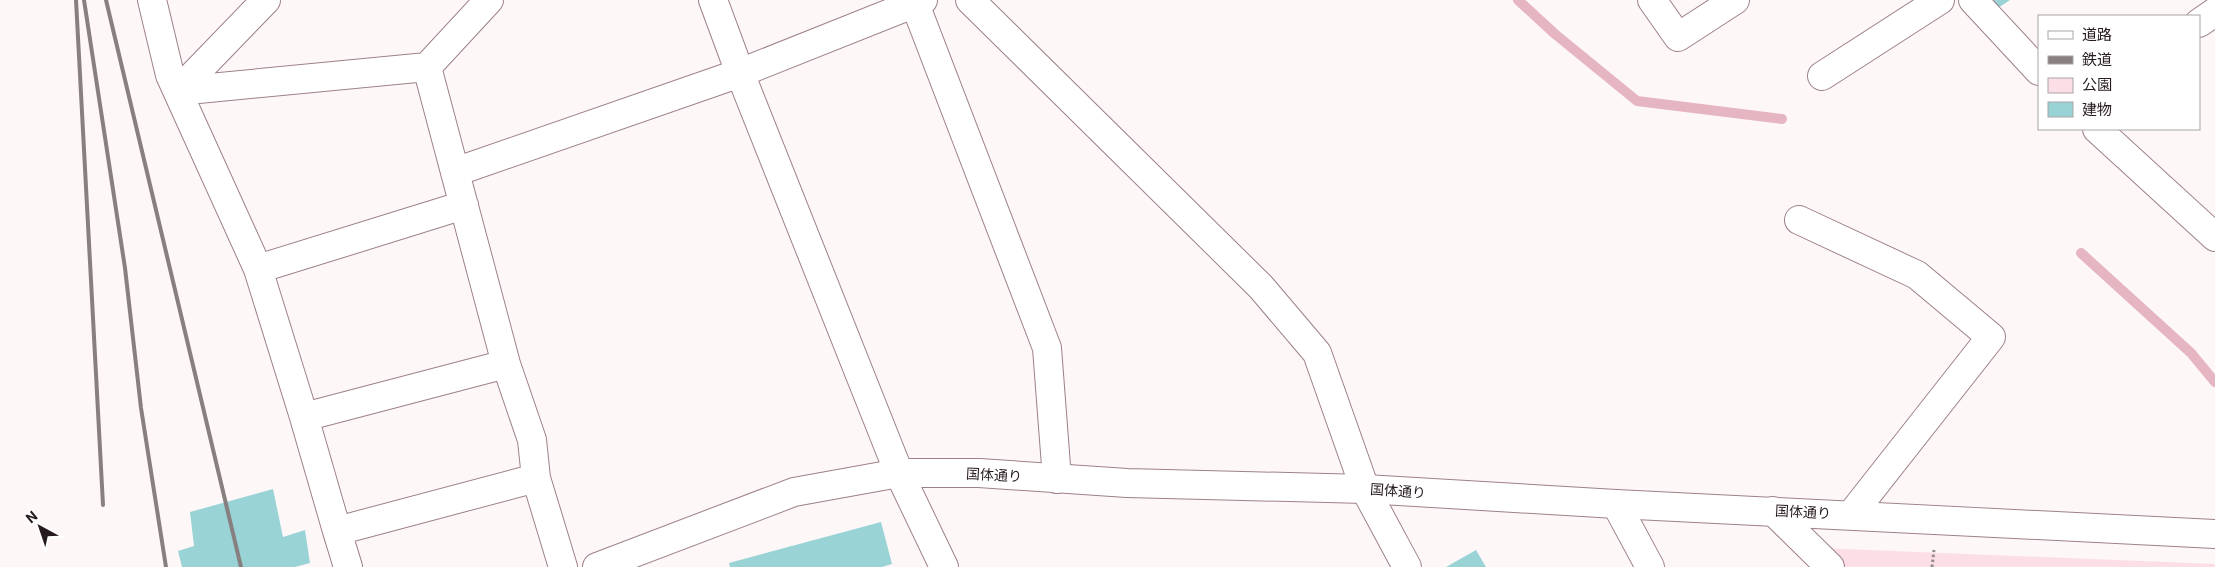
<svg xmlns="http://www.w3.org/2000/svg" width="2215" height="567" font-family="Roboto,'Noto Sans JP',sans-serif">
<rect width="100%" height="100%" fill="#fef7f8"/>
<path fill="#fcdfe6" d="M1821,548L2215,564V567H1839Z"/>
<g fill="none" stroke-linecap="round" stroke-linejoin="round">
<path stroke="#e6b5c2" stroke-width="10" d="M1518,0L1555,34L1637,101L1782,119
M2081,253L2191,353L2215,382"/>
</g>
<path fill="#99d3d5" d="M1984,0H2010L1992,12Z
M273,489L283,537L305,530L310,563L295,567H182L178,551L194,546L190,512Z
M881,522L892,564L882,567H730L729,563Z
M1476,550L1486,567H1446Z"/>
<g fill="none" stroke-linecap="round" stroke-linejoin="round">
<g stroke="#9d8188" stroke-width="30">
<path id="minor" d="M152,0L170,75L258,269L304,417L506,364
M266,0L178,91L427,67L506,364L532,440L536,478
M713,0L740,73L899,473L944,567
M970,0L1261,287L1317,353L1365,489L1407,567
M1652,0L1678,37L1735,0
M1973,0L2039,71
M915,4L1047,348L1057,479
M2199,23L2215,12
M427,67L489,0
M1822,76L1940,0
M2097,129L2215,237
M455,172L740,73L923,0
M1799,220L1917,275L1991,337L1851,515
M258,269L464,205
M304,417L337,531
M1616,504L1650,567
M1773,511L1830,567
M348,567L337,531L536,478L563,567"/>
</g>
<g stroke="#9d8188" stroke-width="30">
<path id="major" d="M597,567L794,492L899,473H979L1127,483L1365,489L1616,504L2215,534"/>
</g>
<path stroke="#948b8d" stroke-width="3" stroke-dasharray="2.5 2.5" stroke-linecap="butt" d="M1932,567L1934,550"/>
<use href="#minor" stroke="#fff" stroke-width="28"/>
<use href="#major" stroke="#fff" stroke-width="28"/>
<path stroke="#887f81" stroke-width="4" d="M76,0L103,505
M84,0L125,268L141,408L166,567
M106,0L241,567"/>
</g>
<g text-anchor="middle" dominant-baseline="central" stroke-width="5" stroke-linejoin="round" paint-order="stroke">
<g font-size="14" fill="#261b1e" stroke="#fff">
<text transform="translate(994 475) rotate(3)">国体通り</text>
<text transform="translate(1398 491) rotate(4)">国体通り</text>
<text transform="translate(1803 512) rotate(3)">国体通り</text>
</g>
</g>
<rect x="2038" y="15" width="162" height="115" fill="#ffffff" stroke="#a8a4a5"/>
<rect x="2048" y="31" width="25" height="8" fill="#ffffff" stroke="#a8a4a5"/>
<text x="2082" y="40" font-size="15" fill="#261b1e">道路</text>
<rect x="2048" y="56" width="25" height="8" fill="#887f81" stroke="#a8a4a5"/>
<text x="2082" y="65" font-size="15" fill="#261b1e">鉄道</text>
<rect x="2048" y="78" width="25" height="15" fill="#fcdfe6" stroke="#a8a4a5"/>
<text x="2082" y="90" font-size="15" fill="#261b1e">公園</text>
<rect x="2048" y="102" width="25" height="15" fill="#99d3d5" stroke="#a8a4a5"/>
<text x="2082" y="115" font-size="15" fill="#261b1e">建物</text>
<g transform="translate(40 527) rotate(320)" stroke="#ffffff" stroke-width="4" paint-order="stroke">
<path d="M0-4L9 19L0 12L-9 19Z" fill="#261b1e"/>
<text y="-8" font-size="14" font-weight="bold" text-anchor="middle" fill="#261b1e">N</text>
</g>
</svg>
